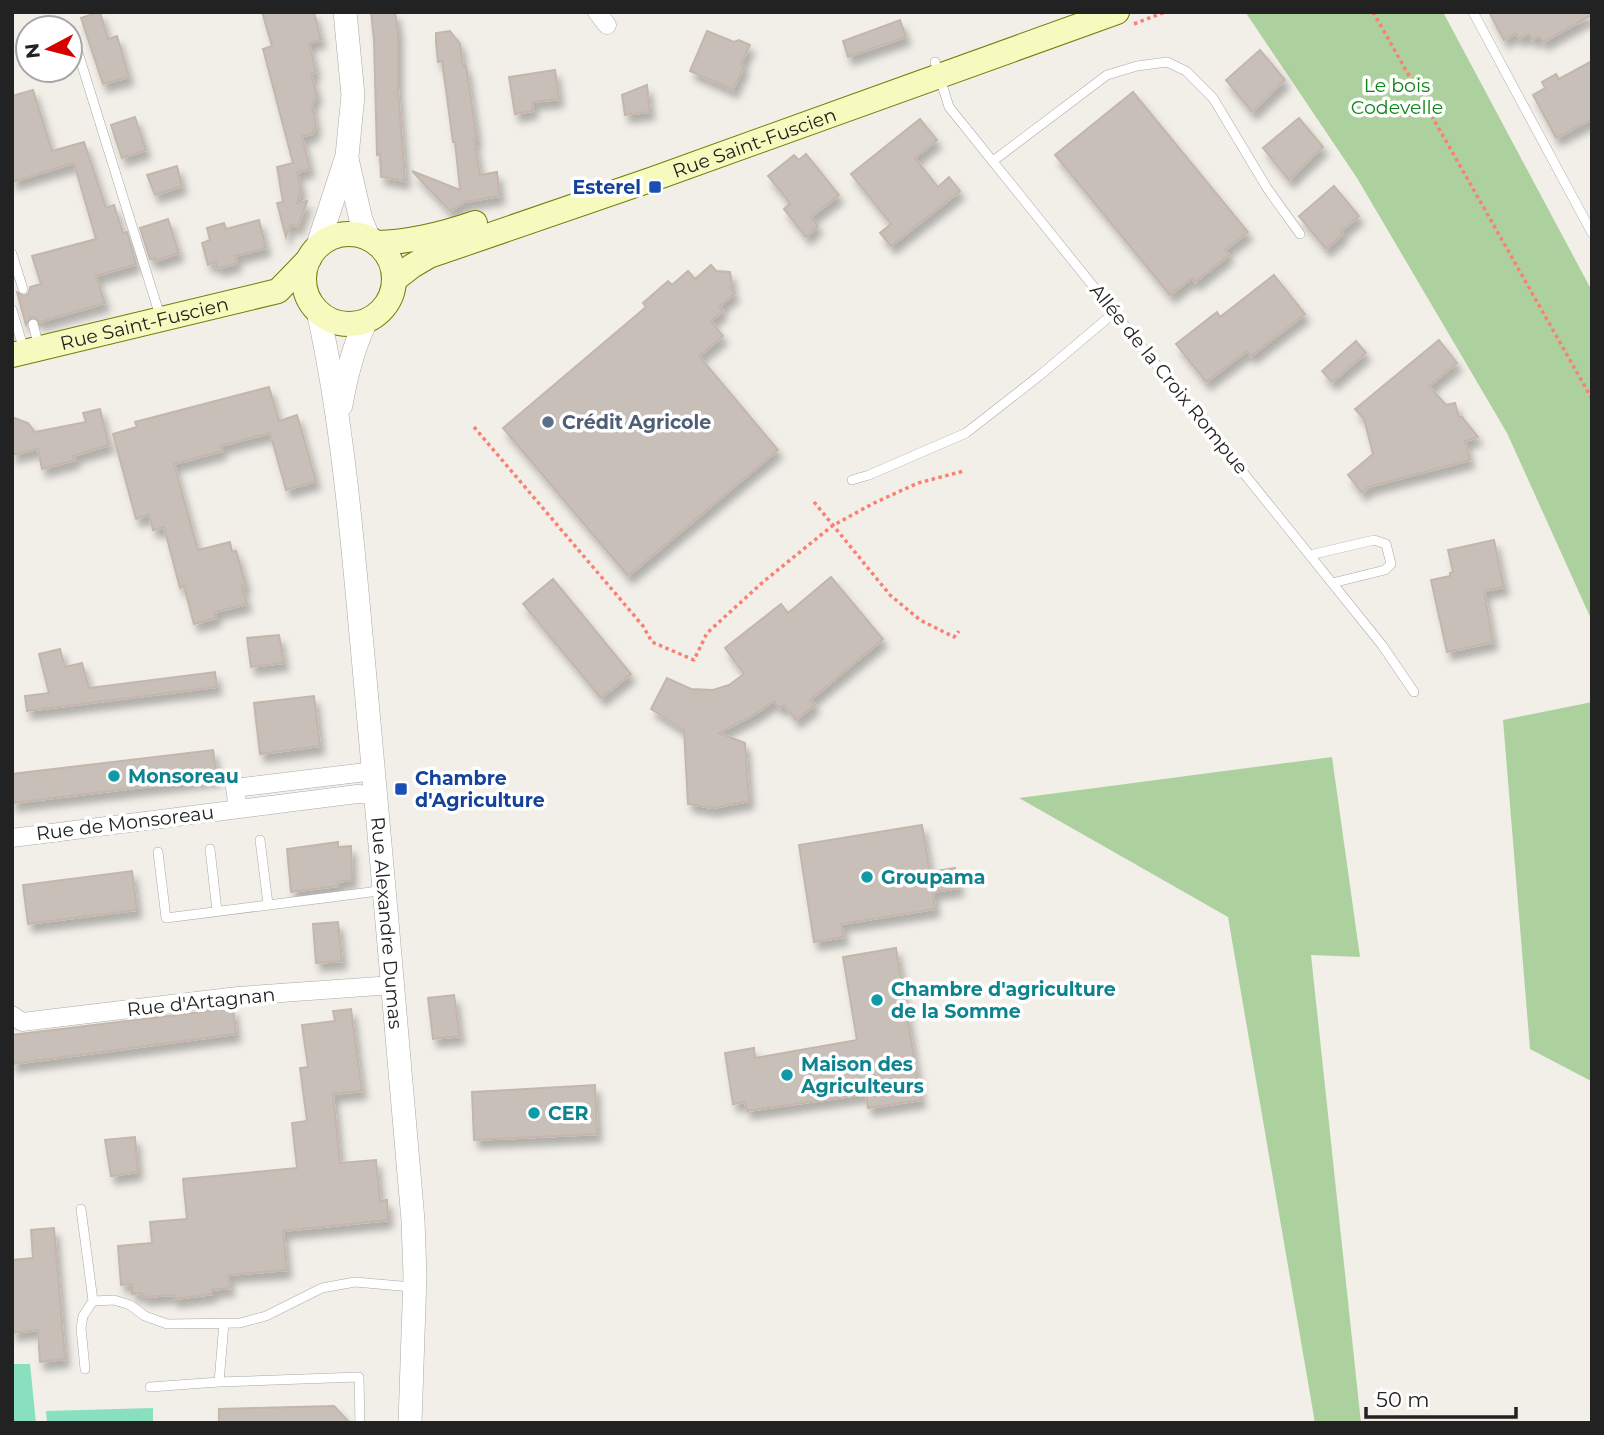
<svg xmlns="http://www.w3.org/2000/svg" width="1604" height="1435" font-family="Montserrat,sans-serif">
<defs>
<filter id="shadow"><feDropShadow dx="4.5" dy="8" stdDeviation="3.5" flood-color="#0004"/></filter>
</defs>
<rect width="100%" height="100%" fill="#f2efe9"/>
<path fill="#add19e" d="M1443,12L1592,291V621L1507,433L1357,178L1246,13Z
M1592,702L1591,1081L1530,1049L1503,720Z
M1332,757L1360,957L1311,955L1361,1423H1315L1228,917L1019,798Z"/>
<path fill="#88e0be" d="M12,1364H30L36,1423H12Z
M153,1408V1423H47L46,1411Z"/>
<path fill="#c7bfb8" stroke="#c4b6ab" stroke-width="2" filter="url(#shadow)" d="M100,12L108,39L117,36L129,77L103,84L81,18Z
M262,12H314L321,40L309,43L316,72L311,74L317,94L312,104L316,126L312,134L302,136L310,169L297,172L301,190L297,203L307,201L298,227L290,224L286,237L277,203L283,202L277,167L293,163L263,49L272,46Z
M371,12H395L398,32V89L405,181L381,177L380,154L377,155L374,40Z
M1489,12H1592V15L1543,42L1540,36L1532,40L1529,34L1519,39L1516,33L1504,40Z
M900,20L906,37L848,57L843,41Z
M450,31L460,44L463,66H466L477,139H474L480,175L497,172L500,196L465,202L450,211L412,171L460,190L455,142H453L442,61L438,62L436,42V33Z
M707,31L734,42L739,40L750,45L741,64L744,66L733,90L690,71Z
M1260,50L1285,80L1252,112L1226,80Z
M1592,61V119L1556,138L1533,95L1545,88L1542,82L1556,74L1559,79Z
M555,70L559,99L532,102L533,111L515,114L509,77Z
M647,85L650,112L625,115L622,95Z
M33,90L52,151L84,142L106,208L114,205L123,233L127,232L136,264L96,276L105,303L40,322L35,318L31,317L26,325L17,292L24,296L29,293L30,287L41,284L32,256L96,239L74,163L12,182V96Z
M1133,92L1248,232L1225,250L1229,255L1195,282L1192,278L1170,295L1055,155Z
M135,117L146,150L122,158L111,125Z
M1299,118L1323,147L1289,180L1263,148Z
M920,119L937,140L915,158L938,187L949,177L960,191L891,246L880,233L891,224L851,174Z
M806,154L839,195L811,217L818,226L806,237L784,209L790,203L768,176L794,155L799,160Z
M177,166L182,186L155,195L147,175Z
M1334,186L1359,216L1341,231L1343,234L1326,249L1299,216Z
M168,219L179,253L155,261V258L150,259L140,228Z
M259,220L266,248L235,256L237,263L227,266L217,268L216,262L208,265L202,243L210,240L207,228L224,223L226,229Z
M711,265L716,271L730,272L732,285L730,287L735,293L719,307L723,311L711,321L723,336L699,356L778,450L628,576L503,428L646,307L643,303L668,281L672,285L688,271L695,279Z
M1274,275L1305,314L1251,356L1247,351L1206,382L1176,344L1217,312L1220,317Z
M1439,340L1457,363L1429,386L1446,405L1455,403L1459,417H1462L1478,437L1465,441L1470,460L1368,487L1362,493L1348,475L1373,454L1364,419L1355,409Z
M1356,341L1366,353L1332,382L1322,371Z
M269,387L279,421L297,415L316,481L286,490L270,433L220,446L222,451L174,464L198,550L230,542L232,552L236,551L246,585L242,586L247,604L215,612L216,618L194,624L184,586L180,588L164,527L153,530L149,515L136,519L113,434L137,427L135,422Z
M100,409L109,445L73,456L75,460L42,469L38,449L12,455V417L28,423L35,432L86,422L83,413Z
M1494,540L1504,587L1484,591L1493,642L1447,652L1431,580L1450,576V573L1453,572L1448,550Z
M831,577L883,639L810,700L815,705L796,720L784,705L779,708L774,701L755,714L719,733L745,743L749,801L713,808L688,804L684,730L651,709L667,678L691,689L713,690L729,685L744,674L725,648L781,604L788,613Z
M553,579L631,674L601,698L523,604Z
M279,635L284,663L251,667L247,638Z
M60,649L65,667L82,663L89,688L215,672L217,687L27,711L25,696L49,693L39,654Z
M314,696L320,746L260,754L254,703Z
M213,750L217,778L12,803V774Z
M922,825L930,872L955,868L959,888L933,892L935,909L841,924L844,937L814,942L799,845Z
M338,842V847L351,846L352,880L337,882L338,886L291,892L287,849Z
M132,871L137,910L28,924L23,885Z
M338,922L342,961L316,963L313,924Z
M896,948L921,1100L868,1108L866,1094L747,1111L745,1102L733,1104L725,1053L754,1048L755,1058L857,1040L843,957Z
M454,995L460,1036L433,1039L428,998Z
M233,1008L236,1034L12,1064V1035Z
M351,1009L362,1091L333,1094L340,1163L376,1160L380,1201L387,1200L388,1220L283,1231L287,1270L228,1275L230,1288L212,1290V1294L174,1299V1295L143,1297L142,1293L132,1294V1284L121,1285L118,1246L152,1243L150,1222L187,1219L183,1179L297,1168L292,1123L307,1121L300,1068L308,1067L302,1025L335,1021L333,1011Z
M595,1085L597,1134L474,1140L472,1092Z
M135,1137L138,1172L111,1176L105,1140Z
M54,1228L65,1359L40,1362L38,1330L12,1333V1260L33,1258L31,1230Z
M334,1406L350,1423H219V1409Z"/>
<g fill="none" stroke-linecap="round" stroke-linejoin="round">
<g stroke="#a9a9a9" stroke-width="10">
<path id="service" d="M1473,12L1592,233
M71,30L161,319
M935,62L949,107L1382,645L1414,692
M993,161L1107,75L1137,66L1167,62L1186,71L1213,98L1267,188L1300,234
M12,254L23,289
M12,310L24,350
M33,324L39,347
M852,480L869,475L966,433L1039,376L1115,312
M1310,555L1374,540L1386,544L1391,564L1385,570L1332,583
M260,840L268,904
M210,849L217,911
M158,852L166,918L371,892L382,887
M81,1209L93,1301
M85,1369L81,1328L83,1316L93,1301L114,1300L130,1305L145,1316L167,1324L240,1323L266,1316L322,1288L355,1282L412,1287
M219,1382L359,1377L360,1423
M150,1387L219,1382L224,1323"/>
</g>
<g stroke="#a9a9a9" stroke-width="19">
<path id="minor" d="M597,12L607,25
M238,809L235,788L374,771
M12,838L357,794L376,795
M12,1015L22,1022L238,996L393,985"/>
</g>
<g stroke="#a9a9a9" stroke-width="24">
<g id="tertiary">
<path d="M347,159L361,220L369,239"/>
<path d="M317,248L347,156L353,95L345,12"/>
<path id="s1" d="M318,311C344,428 353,549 364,667C382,851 396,1036 413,1220L415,1276L410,1423"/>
<path d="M341,405C346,376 353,348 366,321"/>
</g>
</g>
<g stroke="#707d05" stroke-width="26">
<g id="secondary">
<circle cx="349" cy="279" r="45"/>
<path d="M377,243C411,242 443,234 475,223"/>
<path id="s2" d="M394,280L412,266L429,256L653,179L1117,12"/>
<path id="s3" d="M12,355L278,291L309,259"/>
</g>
</g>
<path stroke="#fa8072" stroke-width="3.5" stroke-dasharray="3.5 3.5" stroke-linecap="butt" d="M1373,12L1592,399
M1134,24L1165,12
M474,427L643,626L652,642L694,660L707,633L763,582L832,526L874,503L918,483L964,471
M814,502L890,595L920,620L954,637L959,631"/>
<use href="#service" stroke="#fff" stroke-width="9"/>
<use href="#minor" stroke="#fff" stroke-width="18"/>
<use href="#tertiary" stroke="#fff" stroke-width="23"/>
<use href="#secondary" stroke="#f7fabf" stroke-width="24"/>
</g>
<g fill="#1a4fb4" stroke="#fff" stroke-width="2.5">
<rect x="648" y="180" width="14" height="14" rx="3.5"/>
<rect x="394" y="782" width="14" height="14" rx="3.5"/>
</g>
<circle fill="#5c6f8a" stroke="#fff" stroke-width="2.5" cx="548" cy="422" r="7"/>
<g fill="#0f9aa8" stroke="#fff" stroke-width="2.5">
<circle cx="114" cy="776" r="7"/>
<circle cx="867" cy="877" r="7"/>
<circle cx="877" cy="1000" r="7"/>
<circle cx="787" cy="1075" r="7"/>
<circle cx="534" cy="1113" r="7"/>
</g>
<g text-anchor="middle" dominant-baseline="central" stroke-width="7" stroke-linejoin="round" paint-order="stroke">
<g font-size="19" fill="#0c8416" stroke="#fff">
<text x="1397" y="85">Le bois<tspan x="1397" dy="22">Codevelle</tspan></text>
</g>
<g font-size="19" fill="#222" stroke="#fff">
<text stroke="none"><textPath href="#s2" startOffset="387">Rue Saint-Fuscien</textPath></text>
<text stroke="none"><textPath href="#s3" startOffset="136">Rue Saint-Fuscien</textPath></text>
<text transform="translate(1169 379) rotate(51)">Allée de la Croix Rompue</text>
<text transform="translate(125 823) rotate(-7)">Rue de Monsoreau</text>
<text stroke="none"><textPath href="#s1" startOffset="616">Rue Alexandre Dumas</textPath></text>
<text transform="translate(201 1002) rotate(-6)">Rue d'Artagnan</text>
</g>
<g font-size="19" font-weight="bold" fill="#164399" stroke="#fff" text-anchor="end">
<text x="641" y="187">Esterel</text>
<text x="415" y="778" text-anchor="start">Chambre<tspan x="415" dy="22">d'Agriculture</tspan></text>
</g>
<g font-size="19" font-weight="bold" fill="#4e5e75" stroke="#fff" text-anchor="start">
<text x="562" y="422">Crédit Agricole</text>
</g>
<g font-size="19" font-weight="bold" fill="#0d838f" stroke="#fff" text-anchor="start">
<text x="128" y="776">Monsoreau</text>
<text x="881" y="877">Groupama</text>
<text x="891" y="989">Chambre d'agriculture<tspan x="891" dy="22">de la Somme</tspan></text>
<text x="801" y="1064">Maison des<tspan x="801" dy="22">Agriculteurs</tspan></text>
<text x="548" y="1113">CER</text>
</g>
</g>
<rect width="1604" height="1435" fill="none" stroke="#222222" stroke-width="28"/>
<g transform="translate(49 49) rotate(263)"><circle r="33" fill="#ffffff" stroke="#a7a7a7" stroke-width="2"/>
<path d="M0-5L12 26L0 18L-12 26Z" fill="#d40000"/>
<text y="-10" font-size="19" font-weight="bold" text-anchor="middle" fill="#222222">N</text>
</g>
<path d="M1366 1407v10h150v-10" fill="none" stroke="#222222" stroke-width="3.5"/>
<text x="1376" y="1407" font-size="21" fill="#222222" stroke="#ffffff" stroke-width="5" paint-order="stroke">50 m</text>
</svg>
